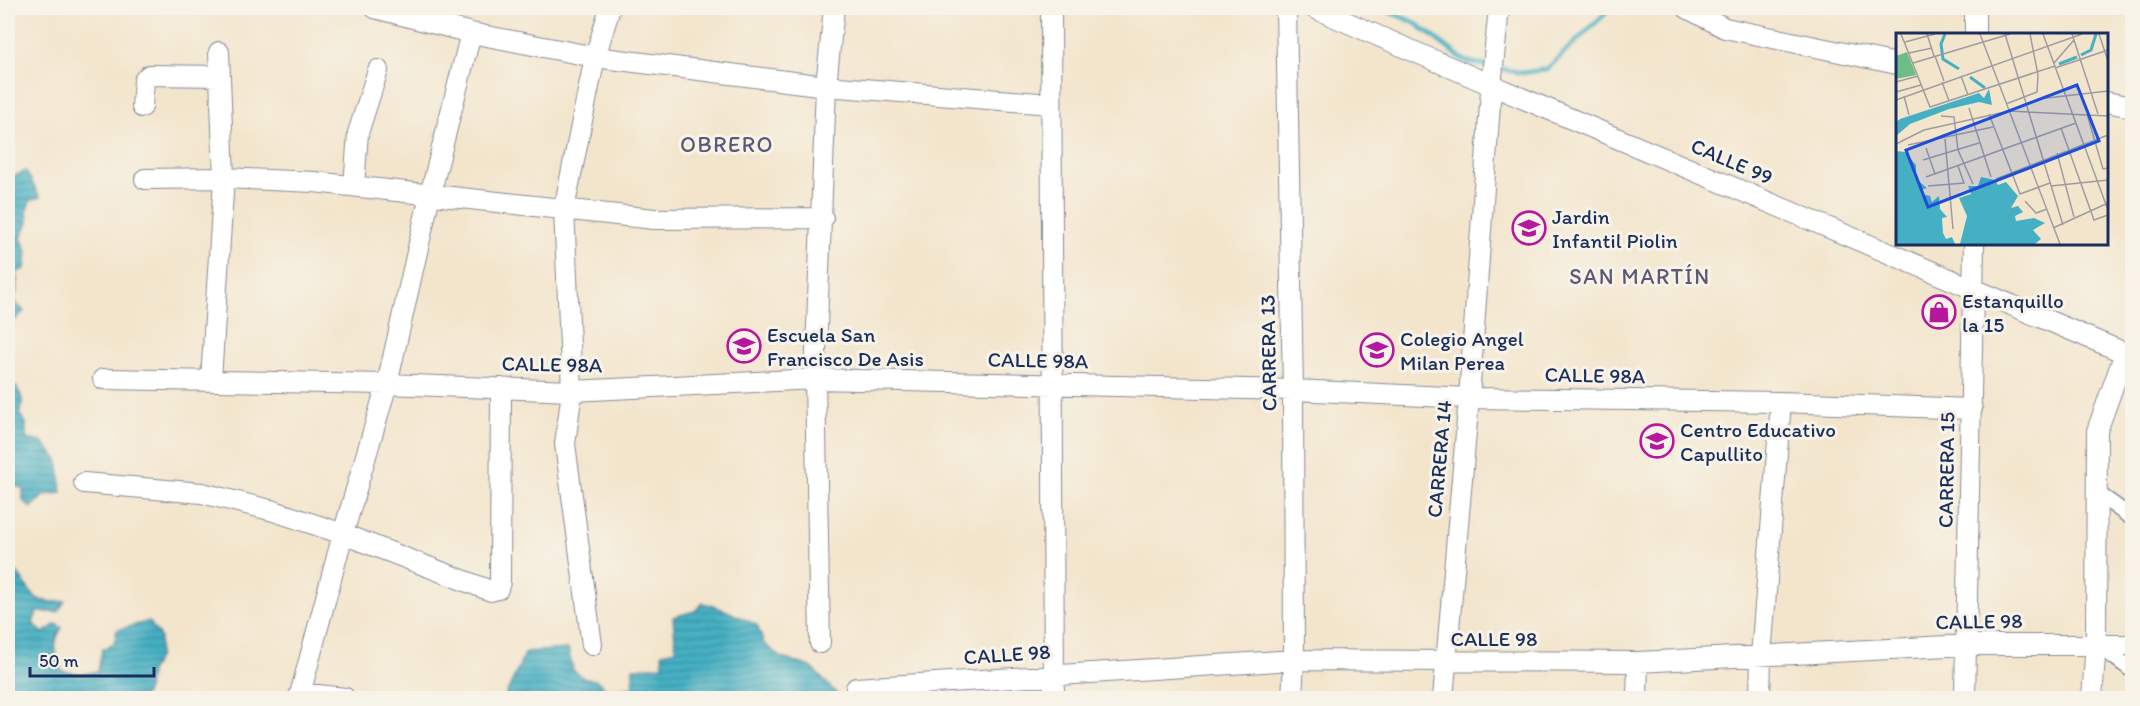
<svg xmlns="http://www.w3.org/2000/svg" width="2140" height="706" font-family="Itim,sans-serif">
<defs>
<pattern id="water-rules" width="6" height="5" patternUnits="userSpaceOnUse" patternTransform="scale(1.5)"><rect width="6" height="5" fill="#45b0c3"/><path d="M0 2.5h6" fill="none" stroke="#3990a2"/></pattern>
</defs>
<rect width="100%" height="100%" fill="#f7f3e8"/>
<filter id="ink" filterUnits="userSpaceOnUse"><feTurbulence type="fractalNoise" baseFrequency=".0167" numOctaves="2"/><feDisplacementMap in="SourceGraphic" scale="12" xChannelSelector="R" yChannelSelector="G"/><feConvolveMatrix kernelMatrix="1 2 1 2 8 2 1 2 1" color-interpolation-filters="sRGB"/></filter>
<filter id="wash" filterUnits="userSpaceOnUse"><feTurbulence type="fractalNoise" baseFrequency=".008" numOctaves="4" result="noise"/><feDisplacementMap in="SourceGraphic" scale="24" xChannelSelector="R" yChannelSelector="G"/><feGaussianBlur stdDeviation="1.35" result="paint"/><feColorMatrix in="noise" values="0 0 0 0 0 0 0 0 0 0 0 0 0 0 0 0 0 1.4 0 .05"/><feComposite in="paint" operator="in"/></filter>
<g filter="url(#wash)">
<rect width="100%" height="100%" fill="#f3e5cc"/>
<path fill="url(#water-rules)" stroke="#307090" stroke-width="1.5" d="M26,171L40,197L30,201L27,210L28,222L21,238L27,251L25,269L17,272V288L14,301L24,311L8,327V175L10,178Z
M8,381C20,388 26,400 19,414L26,423V439L42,442L58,460L62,493L44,495L31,508L23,501V488L8,485Z
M8,570H15C34,593 29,605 65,601L58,612H37L33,623L43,633L56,624L62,628C51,643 56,655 62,671L82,674L98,671L102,650L114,643L117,630L149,621L160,637L159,656L150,672L148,688L143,698H8Z
M703,603L725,610L757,625L764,644L782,658L811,667L838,695L839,698H504L526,652L568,649L573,670L585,679L596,680L607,689L633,688V668L663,666L662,653L676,650L673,617L695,611Z"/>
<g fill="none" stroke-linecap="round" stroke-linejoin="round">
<path stroke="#45b0c3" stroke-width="5" d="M1379,8L1414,22L1465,61L1488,66
M1497,68L1523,73L1547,69L1611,8"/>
</g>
</g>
<g filter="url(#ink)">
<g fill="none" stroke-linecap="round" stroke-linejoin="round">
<g stroke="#878a95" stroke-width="18">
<path id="pedestrian" d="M2097,493L2132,518
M2096,643L2132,670"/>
</g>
<g stroke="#878a95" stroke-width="22">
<path id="minor" d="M375,8L471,33L595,57L826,86L1051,104
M1051,8L1054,698
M1286,8L1293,390L1294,660L1292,698
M1314,8L1491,85L2132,356
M1687,8L1725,28L1897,64
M1975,8V34
M2106,102L2132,107
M142,107L144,80L149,75L220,76
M145,179L224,178L314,182L654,219L823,218
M354,186L358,133L378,70
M103,379L387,384L572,391L815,379L1293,390L1469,398L1781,402L1972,409
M211,380L224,178L219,52
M84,483L202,493L274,511L343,534L491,591L498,589L500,582L501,388
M820,643L815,379L826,86L834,8
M592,645L565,444L572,391L564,209L595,57L610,8
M856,688L1294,660L1638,662L1967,645H2132
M300,693L345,698
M299,698L343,534L387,384L430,195L471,33
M1443,698L1469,398L1492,76L1499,8
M1637,698L1638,662
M1760,698L1761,656L1781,402
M1965,698L1974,243
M2092,698L2096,643L2097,431L2125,353"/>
</g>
<use href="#pedestrian" stroke="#fff" stroke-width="15"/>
<use href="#minor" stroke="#fff" stroke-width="20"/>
</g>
</g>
<defs>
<g id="school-ring" transform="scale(1.725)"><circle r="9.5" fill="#f7f3e8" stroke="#b5179e" stroke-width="1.5"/><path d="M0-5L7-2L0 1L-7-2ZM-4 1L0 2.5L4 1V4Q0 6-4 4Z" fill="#b5179e"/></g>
<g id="shop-ring" transform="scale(1.725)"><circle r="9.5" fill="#f7f3e8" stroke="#b5179e" stroke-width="1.5"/><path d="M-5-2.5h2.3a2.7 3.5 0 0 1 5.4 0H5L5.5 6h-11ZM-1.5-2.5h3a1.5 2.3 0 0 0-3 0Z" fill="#b5179e"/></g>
</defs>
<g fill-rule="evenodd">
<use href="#school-ring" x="1529" y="228"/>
<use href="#shop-ring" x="1939" y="312"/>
<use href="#school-ring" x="744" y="346"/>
<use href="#school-ring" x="1377" y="350"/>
<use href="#school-ring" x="1657" y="441"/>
</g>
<g text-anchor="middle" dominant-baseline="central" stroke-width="6" stroke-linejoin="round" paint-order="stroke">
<g font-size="21" fill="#1b2f5e" stroke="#f7f3e8">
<text transform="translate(1732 161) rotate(23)">CALLE 99</text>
<text transform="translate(1268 353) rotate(-91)">CARRERA 13</text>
<text transform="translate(1038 360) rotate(1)">CALLE 98A</text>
<text transform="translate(552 364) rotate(1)">CALLE 98A</text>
<text transform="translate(1595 375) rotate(1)">CALLE 98A</text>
<text transform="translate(1439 459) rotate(-85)">CARRERA 14</text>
<text transform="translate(1946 470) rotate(-89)">CARRERA 15</text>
<text transform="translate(1979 621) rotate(-1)">CALLE 98</text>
<text x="1494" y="638">CALLE 98</text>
<text transform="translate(1007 654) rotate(-4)">CALLE 98</text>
</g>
<g font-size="21" fill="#1b2f5e" stroke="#f7f3e8" text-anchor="start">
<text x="1552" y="216">Jardin<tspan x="1552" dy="24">Infantil Piolin</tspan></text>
<text x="1962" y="300">Estanquillo<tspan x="1962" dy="24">la 15</tspan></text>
<text x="767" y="334">Escuela San<tspan x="767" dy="24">Francisco De Asis</tspan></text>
<text x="1400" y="338">Colegio Angel<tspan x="1400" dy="24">Milan Perea</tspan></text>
<text x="1680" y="429">Centro Educativo<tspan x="1680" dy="24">Capullito</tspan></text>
</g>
<g font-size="22" letter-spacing="1.5" fill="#5c5774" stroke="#f7f3e8">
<text x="727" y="144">OBRERO</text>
<text x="1640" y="276">SAN MARTÍN</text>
</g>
</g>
<g transform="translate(1896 33)">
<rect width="212" height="212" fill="#f3e5cc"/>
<path d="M11,19L20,42L0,46V23Z" fill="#6fbd86"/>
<path d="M93,56L96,72L83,69L53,76L14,91L0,103V89L4,86L83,60L88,65ZM0,118L9,119L20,132V146L31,155L25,157V161L34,163L36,169L43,163L44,176L51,184L46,185L47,200L50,206L56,204L59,211H0ZM85,144L99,147L102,152L110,149L122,163L115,175L122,173L127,179L119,183L120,188L138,185L149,190L137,197L145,206L139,211H64L71,183L63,165L75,161L72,153H82Z" fill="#45b0c3"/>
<path fill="none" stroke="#45b0c3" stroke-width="3" d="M49,1L45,11L47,26L63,36M185,22L195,17L200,1M163,31L181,24M74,44L89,55"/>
<path fill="none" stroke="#9d9ca0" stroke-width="1.5" d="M5,1L34,74L159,33M31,1L38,23M84,1L164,211M109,1L167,192M147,1L212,177M176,1L202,81M203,1L212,28M9,9L39,1M13,20L36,15M39,23L48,48M17,30L114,1M158,30L178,7M159,35L212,17M65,43L72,62M0,49L22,43M46,49L53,68M0,59L25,52M8,63L13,82M142,66L212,58M0,67L186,1M110,71L141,59L142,42L134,1M73,75L95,144M93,81L124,161L154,150M191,81L207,136L212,135M45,83L58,84L62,117L77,151M165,95L198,187L212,182M49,106L57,196M0,111L28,97L113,78L212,83M12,112L97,94M30,115L39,141M161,120L178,184M27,127L83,110M30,144L180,90M100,146L212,102M32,153L68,150L62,133M155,153L212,147M129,168L140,180L151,176M157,195L212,170"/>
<path fill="#1d4ed8" fill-opacity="0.15" stroke="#1d4ed8" stroke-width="3" d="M181,52L203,108L32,174L10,117Z"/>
<rect width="212" height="212" fill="none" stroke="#1b2f5e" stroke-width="3"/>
</g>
<rect width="2140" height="706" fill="none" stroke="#f7f3e8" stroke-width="30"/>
<path d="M30 667v9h124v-9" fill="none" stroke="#1b2f5e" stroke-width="3"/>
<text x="39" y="667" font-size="18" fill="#1b2f5e" stroke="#f7f3e8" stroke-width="4.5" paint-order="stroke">50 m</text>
</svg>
